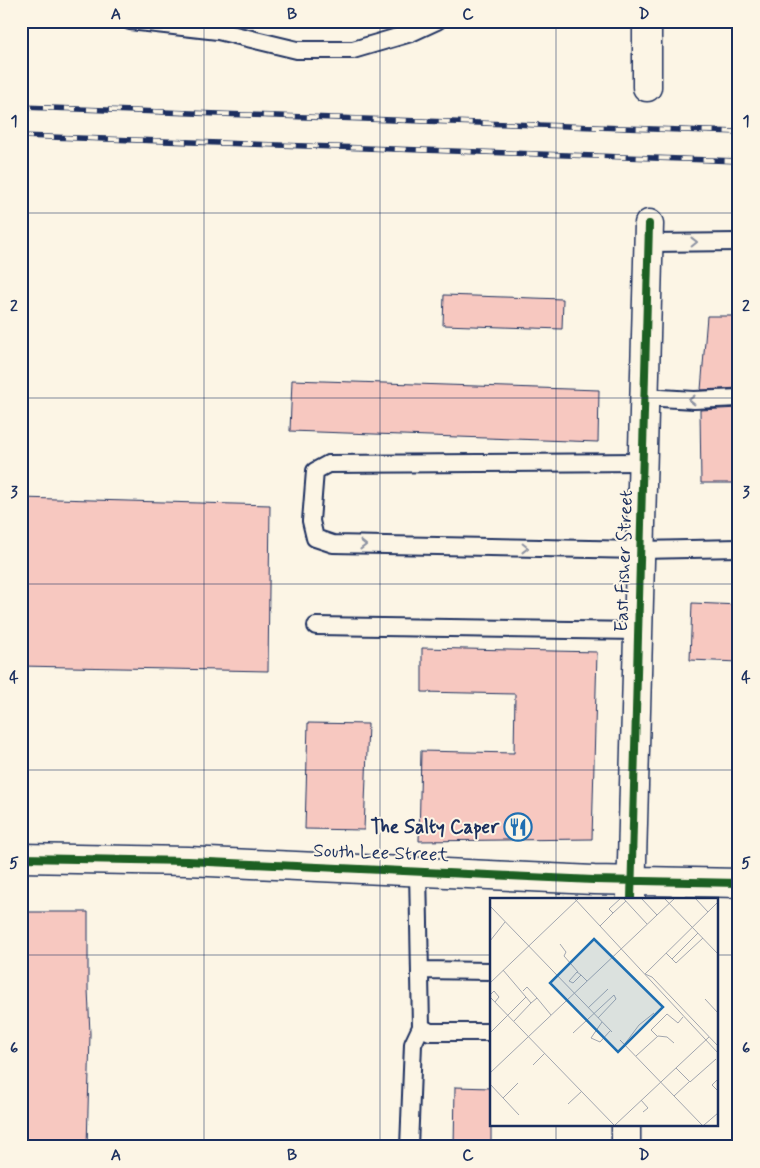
<svg xmlns="http://www.w3.org/2000/svg" width="760" height="1168" font-family="Mynerve,sans-serif">
<rect width="100%" height="100%" fill="#fcf5e5"/>
<filter id="ink" filterUnits="userSpaceOnUse"><feTurbulence type="fractalNoise" baseFrequency=".02" numOctaves="2"/><feDisplacementMap in="SourceGraphic" scale="10" xChannelSelector="R" yChannelSelector="G"/><feConvolveMatrix kernelMatrix="1 2 1 2 8 2 1 2 1" color-interpolation-filters="sRGB"/></filter>
<g filter="url(#ink)">
<path fill="#f7c8c0" stroke="#1b2f5e" d="M444,295L563,299L562,329L443,325Z
M707,316H739V388L701,390Z
M292,380L599,390L598,442L290,431Z
M739,408V483H701L700,410Z
M21,498L270,505L268,671L21,666Z
M692,603L739,605V662L690,660Z
M422,648L597,652L592,839L419,841L421,751L514,753L515,694L422,692Z
M308,723L368,724L364,830L305,829Z
M21,912H88V989L90,1034L87,1147H21Z
M455,1087L491,1088V1147H454Z"/>
<g fill="none" stroke-linecap="round" stroke-linejoin="round">
<g stroke="#1b2f5e" stroke-width="20">
<path id="lane" d="M130,21L218,31L297,50H353L411,33L437,21
M649,243L739,242
M644,397L694,400L739,398
M643,462L328,464L315,471L311,521L315,538L333,544L640,550L739,548
M316,626L638,631
M418,871L421,1027L430,1032H491
M420,970L491,971
M409,1147L413,1044L421,1027"/>
</g>
<g stroke="#1b2f5e" stroke-width="31">
<path id="street" d="M647,87V21
M21,858L188,861L594,880L739,883
M631,898L649,224
M626,1147V1124"/>
</g>
<use href="#lane" stroke="#fcf5e5" stroke-width="16"/>
<use href="#street" stroke="#fcf5e5" stroke-width="28"/>
<g stroke="#1b2f5e" stroke-width="5.5">
<path id="rail" d="M21,107L739,132
M21,136L739,161"/>
</g>
<use href="#rail" stroke="#fcf5e5" stroke-width="4" stroke-dasharray="11" stroke-linecap="butt"/>
<g stroke="#fcf5e5" stroke-width="11">
<path id="cycleway" d="M21,858L188,861L594,880L739,883
M631,899L649,224"/>
</g>
<use href="#cycleway" stroke="#1b5e20" stroke-width="8"/>
</g>
<defs><path id="oneway-chevron" d="M-2-3.5L2.5 0L-2 3.5" fill="none" stroke-width="1.6" stroke-linecap="round" stroke-linejoin="round" transform="scale(1.25)"/></defs>
<g stroke="#8c92a2">
<use href="#oneway-chevron" transform="translate(694 242) rotate(-1)"/>
<use href="#oneway-chevron" transform="translate(692 400) rotate(-179)"/>
<use href="#oneway-chevron" transform="translate(363 545) rotate(1)"/>
<use href="#oneway-chevron" transform="translate(525 548) rotate(1)"/>
</g>
</g>
<path fill="none" stroke="#1b2f5e" stroke-width="1" stroke-opacity="0.55" d="M204,21V1147M380,21V1147M556,21V899M21,213H739M21,398H739M21,584H739M21,770H739M21,955H491M716,955H739M556,1124V1147"/>
<defs>
<g id="restaurant-ring" transform="scale(1.4375)"><circle r="9.5" fill="#fcf5e5" stroke="#1f6fb2" stroke-width="1.5"/><path d="M-5-6h1v4h1v-4h1v4h1v-4h1v5L-1.5 .5V6h-2V.5L-5-1ZM5-6V6H3V1.5H1.5Q1.5-4 5-6Z" fill="#1f6fb2"/></g>
</defs>
<g fill-rule="evenodd">
<use href="#restaurant-ring" x="518" y="827"/>
</g>
<g text-anchor="middle" dominant-baseline="central" stroke-width="4" stroke-linejoin="round" paint-order="stroke">
<g font-size="19" fill="#1b2f5e" stroke="#fcf5e5">
<text transform="translate(624 561) rotate(-88)">East Fisher Street</text>
<text transform="translate(381 853) rotate(2)">South Lee Street</text>
</g>
<g font-size="19" font-weight="bold" fill="#1b2f5e" stroke="#fcf5e5" text-anchor="end">
<text x="499" y="827">The Salty Caper</text>
</g>
</g>
<g transform="translate(490 898)">
<rect width="228" height="228" fill="#fcf5e5"/>
<path fill="none" stroke="#a2a6af" stroke-width="1" d="M84,0L228,155M133,0L157,26M151,0L167,17M174,0L228,56M205,0L218,14M0,8L122,134M123,15L136,3M110,28L123,15L119,11L131,0M0,43L15,24M70,46L76,54L74,58L88,74M176,55L186,65L213,40M182,61L208,35M13,72L41,105L47,100L61,117M155,76L228,4M155,76L162,79L228,148M91,77L87,74L79,83L83,85L91,77L97,83M0,85L89,0M33,93L37,89L47,100M0,97L4,93L9,99L5,104M0,99L124,227M215,101L228,115M98,110L118,91M24,123L41,105M112,124L101,140L110,144L120,133M0,135L36,99M83,135L124,97L126,101L108,120M167,138L161,132L177,116L188,125L193,119M130,142L212,227M134,147L149,127L164,115M146,158L168,138L177,139L184,145M43,167L55,155M186,170L200,184L226,161M0,175L185,0M228,181L222,187L228,193M0,186L29,217M184,198L199,184M13,200L28,185M151,202L158,210L153,214M78,206L92,193M125,227L219,139M214,227L228,215"/>
<path fill="#1f6fb2" fill-opacity="0.15" stroke="#1f6fb2" stroke-width="2.5" d="M104,41L173,109L128,154L60,85Z"/>
<rect width="228" height="228" fill="none" stroke="#1b2f5e" stroke-width="2.5"/>
</g>
<rect width="760" height="1168" fill="none" stroke="#fcf5e5" stroke-width="55"/>
<rect x="28" y="28" width="704" height="1112" fill="none" stroke="#1b2f5e" stroke-width="2"/>
<g font-size="16" text-anchor="middle" font-weight="bold" fill="#1b2f5e">
<text x="116" y="19">A</text>
<text x="292" y="19">B</text>
<text x="468" y="19">C</text>
<text x="644" y="19">D</text>
<text x="14" y="126">1</text>
<text x="746" y="126">1</text>
<text x="14" y="311">2</text>
<text x="746" y="311">2</text>
<text x="14" y="497">3</text>
<text x="746" y="497">3</text>
<text x="14" y="682">4</text>
<text x="746" y="682">4</text>
<text x="14" y="868">5</text>
<text x="746" y="868">5</text>
<text x="14" y="1053">6</text>
<text x="746" y="1053">6</text>
<text x="116" y="1160">A</text>
<text x="292" y="1160">B</text>
<text x="468" y="1160">C</text>
<text x="644" y="1160">D</text>
</g>
</svg>
